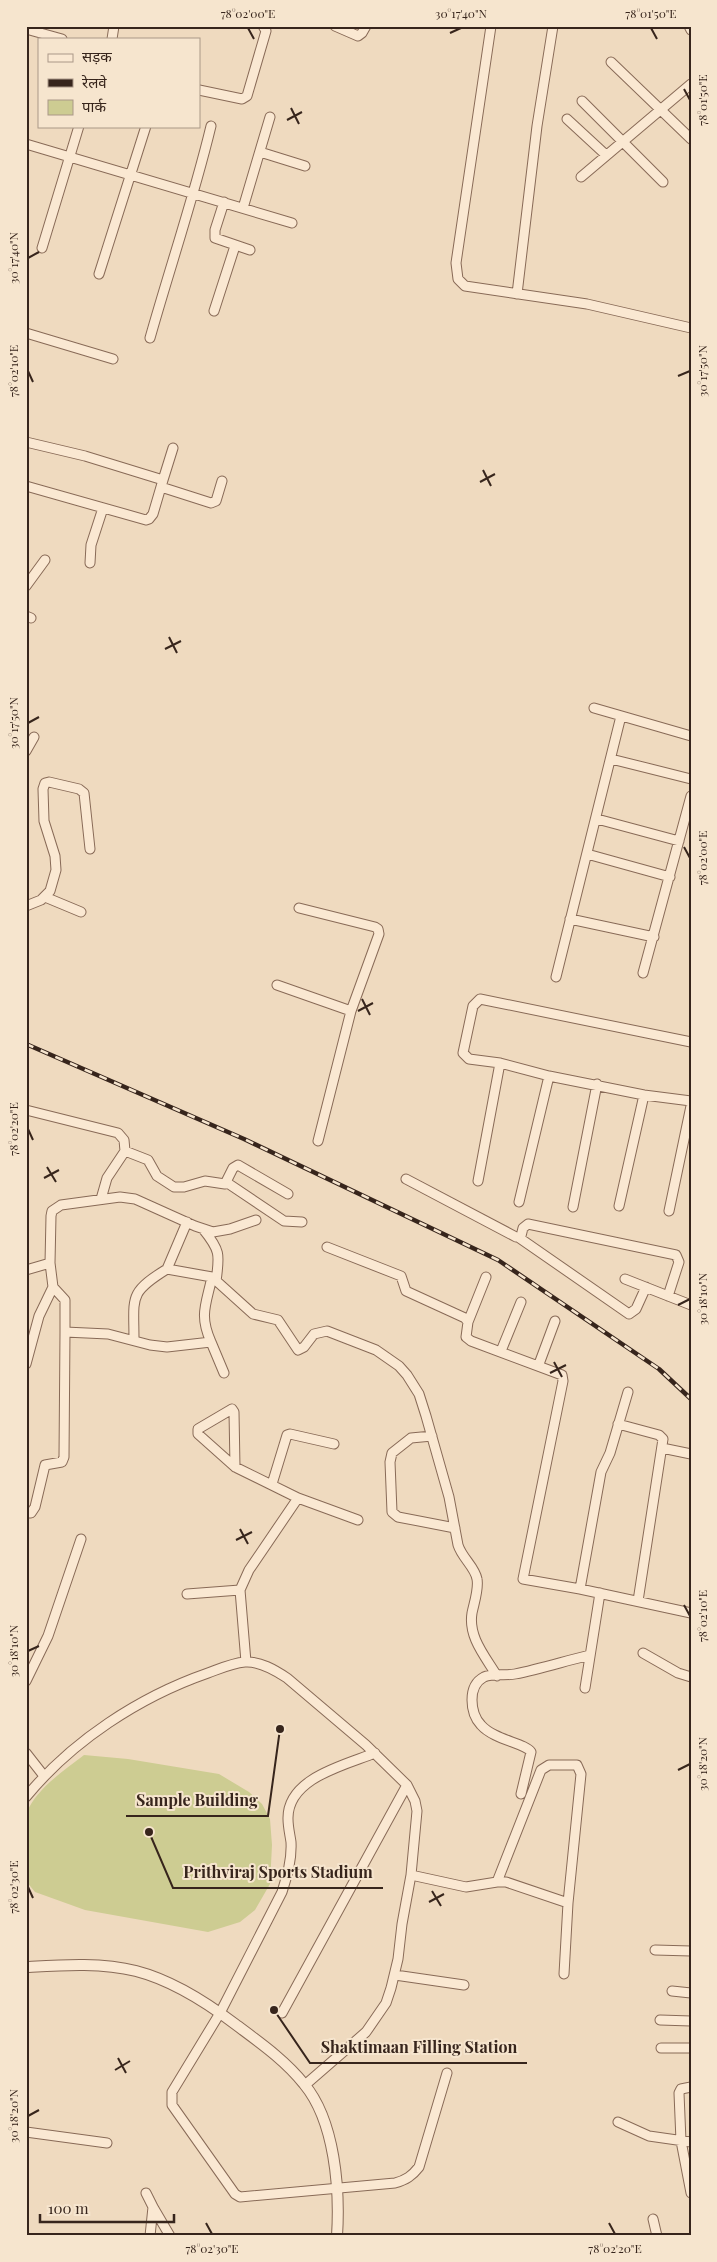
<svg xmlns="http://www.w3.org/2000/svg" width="717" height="2262" font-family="'Playfair Display','Noto Sans Devanagari',serif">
<rect width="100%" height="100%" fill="#efdabf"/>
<path fill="#cdcc92" d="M84,1755L128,1759L219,1774L249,1792L262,1804L270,1819L272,1845L270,1884L255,1910L240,1922L208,1932L85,1910L35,1892L26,1881C26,1868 23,1820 27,1812C36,1789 66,1769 84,1755Z"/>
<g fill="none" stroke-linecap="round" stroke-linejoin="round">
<g stroke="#886a57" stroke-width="11">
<path id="minor" d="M335,26L358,36L362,33L366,26
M491,26L456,263L458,279L465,286L587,304L691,328
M689,26L691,30
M26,29L62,39
M112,39L114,26
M611,62L691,139
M199,90L242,99L247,96L266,31L263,26
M582,101L663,182
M567,119L606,155
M26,144L292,223
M260,152L305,166
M581,177L691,84
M224,202L215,230V238L250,250
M243,208L270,117
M42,248L79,126
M99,274L146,126
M517,294L537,126L553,26
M214,311L235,246
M26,333L113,359
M150,338C170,267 194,197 211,126
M26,442L85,456L163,480L153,514L149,519L146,520L26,486
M163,480L173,448
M161,487L211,503L216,501L222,481
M90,563L91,545L103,508
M26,586L45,560
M26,616L31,618
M594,708L691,736
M26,751L34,737
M611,759L691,779
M597,819L679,841
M587,854L670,877
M45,897L81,912
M26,906L41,900L50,891L56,870L55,856L44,821L43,789L45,783L49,782L79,789L84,793L90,849
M299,908L375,927L378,929L379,934L351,1011L318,1141
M570,919L654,937
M643,973L691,796
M556,977L621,716
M277,985L351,1011
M691,1042L480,999L473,1006L463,1053L469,1059L500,1063L549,1076L644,1095L691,1101
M26,1110L118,1133L124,1140L125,1151
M406,1179L516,1237L521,1236L523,1228L528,1224L676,1255L679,1262L668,1296
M478,1181L500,1063
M226,1182L284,1221L302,1222
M101,1199L107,1178L125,1151L148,1160L157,1176L174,1187H184L205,1181L225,1184L233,1168L238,1165L288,1194
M519,1202L549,1076
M619,1206L644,1095
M573,1207L597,1084
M669,1211L691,1106
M187,1222L167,1269L212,1277L253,1314L278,1320L298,1350L304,1347L314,1334L327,1331L376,1350L399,1366L407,1375L419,1394L426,1416L449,1497L458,1545C462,1558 475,1567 477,1579C479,1589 474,1603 472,1613C468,1637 485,1656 497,1676
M203,1229C220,1250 220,1254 216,1281
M518,1237L629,1314L636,1309L646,1287
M327,1247L401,1276L406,1291L465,1318L468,1322L466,1337L471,1341L562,1375L563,1381L523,1579L580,1589L691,1613
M50,1263L53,1287L65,1300V1332L108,1334L150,1345L167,1347L211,1342C199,1315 206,1305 212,1277
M26,1270L50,1263L51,1216L52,1211L61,1205L120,1197L135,1199L195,1226L213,1232L230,1229L256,1220
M625,1279L691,1305
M468,1322L486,1277
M134,1340C134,1297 128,1293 167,1269
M211,1342L224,1373
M501,1351L521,1302
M26,1364L39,1316L53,1287
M539,1364L555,1321
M618,1424L659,1435L663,1439L638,1601
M432,1436L411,1438L392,1453L390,1462L392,1512L398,1517L455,1528
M662,1448L691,1454
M235,1467L234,1412L232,1409L198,1429V1434L235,1467L298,1498L249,1570L240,1590L246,1662
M272,1484L287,1435L290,1434L334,1444
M298,1498L358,1520
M26,1513H31L35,1507L45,1465L62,1462L64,1457L65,1332
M580,1589L601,1472L610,1453L628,1392
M187,1594L240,1590
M643,1653L678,1673L691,1677
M26,1681L48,1636L81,1539
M585,1688L600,1593
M26,1753L44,1776
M375,1753C345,1765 287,1778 288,1819C288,1827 290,1835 291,1842C292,1860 287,1876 282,1892L220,2013L172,2092V2105L235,2194L240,2197L395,2183C406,2180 412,2176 419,2167L447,2073
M521,1794L531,1752C525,1743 494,1740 481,1725C470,1713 467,1686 484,1677C492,1673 506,1676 515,1674C540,1669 565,1661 590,1655
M26,1797C72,1741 139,1697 208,1673C219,1669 232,1663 245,1662C260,1661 275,1670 287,1678L366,1745L407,1785L415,1801L417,1811L411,1875L402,1924L398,1959L391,1988L386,2003L366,2032L305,2085
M411,1875L466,1887L497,1882H506L568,1903L564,1974
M497,1882L541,1770L549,1765H577L581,1774L568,1903
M655,1950L691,1951
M395,1975L464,1985
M672,1991L691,1993
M282,2013L407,1785
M660,2020L691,2021
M661,2048H691
M691,2087L681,2089L679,2093L681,2141L691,2193
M618,2122L649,2136L691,2142
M26,2132L107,2143
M146,2193L153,2207L150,2236
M153,2207L170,2236
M653,2219L657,2236"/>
</g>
<g stroke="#886a57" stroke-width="12">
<path id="tertiary" d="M26,1967C61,1965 101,1962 136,1971C171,1980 206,2002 235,2024C259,2042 285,2060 304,2084C335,2121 340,2189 337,2236"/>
</g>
<use href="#minor" stroke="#fae8d2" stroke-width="9"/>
<use href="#tertiary" stroke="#fae8d2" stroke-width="10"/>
<g stroke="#37251c" stroke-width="4.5">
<path id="rail" d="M26,1044L244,1139L498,1260L659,1369L691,1399"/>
</g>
<use href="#rail" stroke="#f6e5ce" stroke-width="2.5" stroke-dasharray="8" stroke-linecap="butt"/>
</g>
<path fill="none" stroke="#37251c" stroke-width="2" d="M248,28L254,39M651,28L657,39M450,33L461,28M684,89L690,100M291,108L299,124M287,120L302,112M28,258L39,252M28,371L33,382M678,376L690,371M483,470L491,486M480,482L495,474M169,637L177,653M165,649L181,641M28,723L39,717M684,847L690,858M362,999L370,1015M358,1011L373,1003M28,1129L33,1140M47,1167L56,1182M44,1178L59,1170M678,1305L690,1299M554,1362L562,1377M550,1373L566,1365M240,1529L248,1544M236,1540L252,1532M684,1605L690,1616M28,1651L39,1646M678,1770L690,1764M28,1887L33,1898M432,1891L441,1906M429,1902L444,1894M118,2058L126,2073M115,2070L130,2061M28,2116L39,2110M206,2223L212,2234M609,2223L615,2234"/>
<path fill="none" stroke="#37251c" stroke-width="2" d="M280 1729L268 1816H126M149 1832L173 1888H383M274 2010L310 2063H527"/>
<g fill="#37251c" stroke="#f6e5ce" stroke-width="2">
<circle cx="280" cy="1729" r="5"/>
<circle cx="149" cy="1832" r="5"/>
<circle cx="274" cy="2010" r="5"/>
</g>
<g font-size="16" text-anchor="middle" font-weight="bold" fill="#37251c" stroke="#f6e5ce" stroke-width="4" stroke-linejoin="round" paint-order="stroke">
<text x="197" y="1806">Sample Building</text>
<text x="278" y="1878">Prithviraj Sports Stadium</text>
<text x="419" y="2053">Shaktimaan Filling Station</text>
</g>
<rect width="717" height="2262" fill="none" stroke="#f6e5ce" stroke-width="55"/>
<rect x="38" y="38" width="162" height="90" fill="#f6e5ce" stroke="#aa9887"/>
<rect x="48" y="54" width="25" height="8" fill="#fae8d2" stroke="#aa9887"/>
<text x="82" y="62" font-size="15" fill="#37251c">सड़क</text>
<rect x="48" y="79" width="25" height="8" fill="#37251c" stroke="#aa9887"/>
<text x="82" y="88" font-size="15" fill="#37251c">रेलवे</text>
<rect x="48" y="100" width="25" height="15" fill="#cdcc92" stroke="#aa9887"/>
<text x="82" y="112" font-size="15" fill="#37251c">पार्क</text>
<path d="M40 2214v8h134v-8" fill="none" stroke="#37251c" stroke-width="2.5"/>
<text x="48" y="2214" font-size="15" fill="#37251c" stroke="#f6e5ce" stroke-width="4" paint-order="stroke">100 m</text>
<rect x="28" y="28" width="662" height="2206" fill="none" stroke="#37251c" stroke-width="2"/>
<g font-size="12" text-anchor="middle" fill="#37251c">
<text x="248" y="18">78°02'00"E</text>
<text x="461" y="18">30°17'40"N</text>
<text x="651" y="18">78°01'50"E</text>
<text transform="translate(703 100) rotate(-90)" y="4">78°01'50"E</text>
<text transform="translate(14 258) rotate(-90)" y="4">30°17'40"N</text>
<text transform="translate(703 371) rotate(-90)" y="4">30°17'50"N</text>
<text transform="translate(14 371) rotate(-90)" y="4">78°02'10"E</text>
<text transform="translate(14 723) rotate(-90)" y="4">30°17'50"N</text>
<text transform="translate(703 858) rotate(-90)" y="4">78°02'00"E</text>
<text transform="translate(14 1129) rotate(-90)" y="4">78°02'20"E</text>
<text transform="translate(703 1299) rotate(-90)" y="4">30°18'10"N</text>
<text transform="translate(703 1616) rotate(-90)" y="4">78°02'10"E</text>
<text transform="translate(14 1651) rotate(-90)" y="4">30°18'10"N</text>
<text transform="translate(703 1764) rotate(-90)" y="4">30°18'20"N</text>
<text transform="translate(14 1887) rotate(-90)" y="4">78°02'30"E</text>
<text transform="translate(14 2116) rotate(-90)" y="4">30°18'20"N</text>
<text x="212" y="2253">78°02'30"E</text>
<text x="615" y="2253">78°02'20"E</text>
</g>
</svg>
